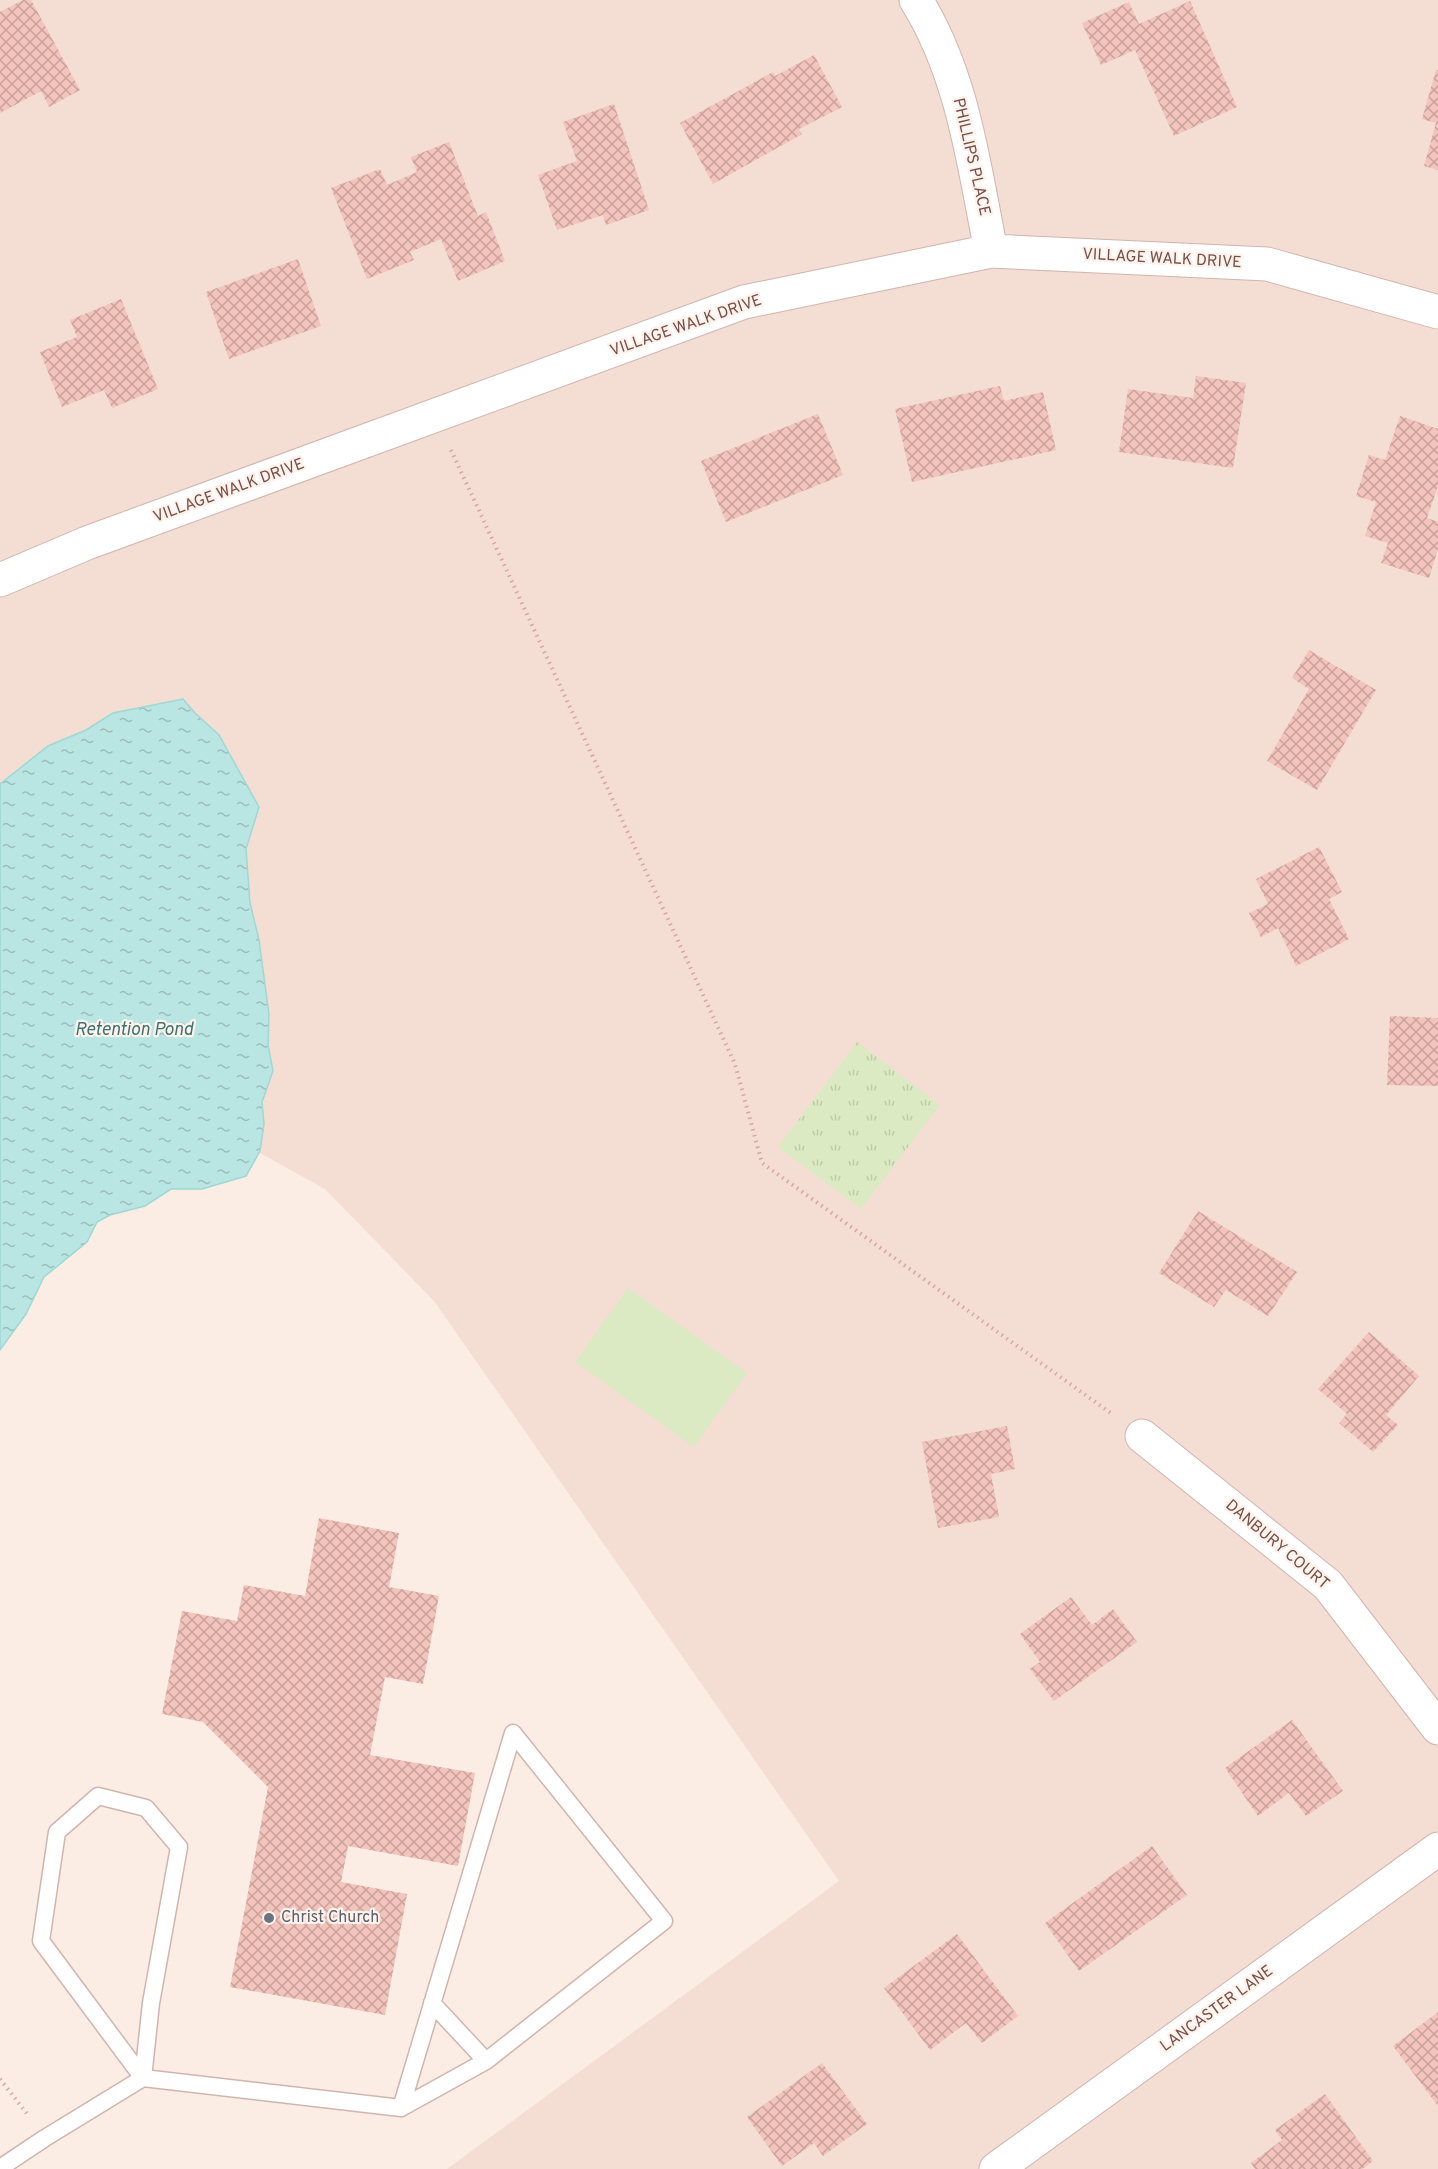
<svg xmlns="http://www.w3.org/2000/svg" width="1438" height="2169" font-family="Overpass,sans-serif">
<defs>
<pattern id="park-tufts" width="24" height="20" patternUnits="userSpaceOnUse" patternTransform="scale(1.5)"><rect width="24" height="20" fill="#dceac3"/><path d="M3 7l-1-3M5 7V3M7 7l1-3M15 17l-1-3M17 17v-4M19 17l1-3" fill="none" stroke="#c0caa9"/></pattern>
<pattern id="water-ripples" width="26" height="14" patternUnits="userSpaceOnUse" patternTransform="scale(1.5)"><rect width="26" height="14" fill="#b9e6e2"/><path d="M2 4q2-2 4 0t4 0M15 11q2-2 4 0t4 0" fill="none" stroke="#9bbdb9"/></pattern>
<pattern id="building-cross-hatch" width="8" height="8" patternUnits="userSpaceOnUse" patternTransform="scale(1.5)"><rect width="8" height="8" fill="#f2c4bc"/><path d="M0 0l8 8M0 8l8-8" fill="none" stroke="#c9a29b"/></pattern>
</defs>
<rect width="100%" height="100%" fill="#fcede4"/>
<path fill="#f4ddd3" d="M0,0H1438V2169H447L839,1881L434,1301L325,1189L126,1079L0,1179Z"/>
<path fill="#dceac3" d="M628,1288L747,1373L694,1447L575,1362Z"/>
<path fill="url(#park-tufts)" d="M857,1042L940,1105L861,1209L778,1147Z"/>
<path fill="url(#water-ripples)" stroke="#9fd8d3" stroke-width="1.5" d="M183,699L195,713L219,735L259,807L246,849L250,903L259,940L269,1015L268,1045L273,1071L262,1102L264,1124L260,1151L246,1176L202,1189H171L145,1206L110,1215L97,1222L87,1242L44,1277L26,1314L0,1350V784L48,746L86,730L113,713Z"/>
<path fill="url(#building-cross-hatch)" d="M23,0H31L80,90L49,107L41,91L0,113V12Z
M1190,1L1237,107L1174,136L1135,50L1101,65L1082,23L1129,2L1139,24Z
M814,55L842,107L799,129L802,134L713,184L680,123L773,72L775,76Z
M1436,70H1438V170L1424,166L1436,123L1422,119Z
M614,104L649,210L606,225L603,215L557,230L538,175L577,161L563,122Z
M449,142L478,216L486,212L505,261L458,281L441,239L410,252L414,260L367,279L331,188L380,169L387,185L417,172L411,157Z
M298,259L321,326L229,359L206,292Z
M121,299L158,389L112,408L104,390L62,407L40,352L77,337L70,320Z
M1196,376L1246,383L1233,468L1119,452L1128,389L1193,398Z
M1000,386L1004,401L1043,392L1056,450L912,482L895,409Z
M818,414L843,475L726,522L701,461Z
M1400,416L1438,429V486L1427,518L1438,522V549L1429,578L1381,563L1388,543L1365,536L1376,502L1356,496L1369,455L1385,460Z
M1309,650L1376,690L1317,790L1267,761L1309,689L1292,678Z
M1319,847L1342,892L1329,899L1349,939L1296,966L1278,928L1261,937L1249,913L1268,904L1256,879Z
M1390,1016L1438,1018V1086L1387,1085Z
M1198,1211L1297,1272L1268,1316L1226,1290L1214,1307L1159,1273Z
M1369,1332L1419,1376L1386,1415L1398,1425L1373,1452L1339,1423L1347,1414L1318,1389Z
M1007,1426L1015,1469L991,1474L999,1517L938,1528L922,1442Z
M319,1518L399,1533L389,1587L439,1596L423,1684L385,1677L370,1755L475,1773L458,1866L348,1846L341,1882L407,1894L385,2015L230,1987L268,1787L203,1722L162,1714L182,1611L237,1621L244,1585L305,1596Z
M1071,1597L1092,1625L1113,1609L1137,1642L1054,1701L1030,1669L1040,1662L1020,1634Z
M1292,1720L1343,1791L1306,1816L1289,1793L1258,1816L1225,1768Z
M1152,1846L1187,1895L1079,1971L1045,1923Z
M957,1934L1018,2016L982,2043L966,2023L930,2050L884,1988Z
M1438,2012V2106L1393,2046Z
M822,2063L867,2124L823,2156L814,2143L782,2166L747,2117Z
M1325,2094L1373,2161L1362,2169H1255L1251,2163L1282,2140L1275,2130Z"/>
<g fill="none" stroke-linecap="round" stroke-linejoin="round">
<g stroke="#d0b5ae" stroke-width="19">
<path id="lane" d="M98,1796L146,1808L179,1847L151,2003L143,2078L41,1941L57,1832Z
M401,2108L486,2061
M0,2168L45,2138L143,2078L401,2108L513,1733L664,1921L486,2061L432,2003"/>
</g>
<g stroke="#d0b5ae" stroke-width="35">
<path id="street" d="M916,0C963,75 974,166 991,251
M0,580L87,543L744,302L991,251L1267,264L1438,312
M1142,1436L1328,1585L1438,1728
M996,2169L1438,1849"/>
</g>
<path stroke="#d7a79f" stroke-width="4" stroke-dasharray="1.5 4.5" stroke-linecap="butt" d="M451,450L735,1064L762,1163L1112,1414
M0,2079L28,2115"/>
<use href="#lane" stroke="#fff" stroke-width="16"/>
<use href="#street" stroke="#fff" stroke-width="33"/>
</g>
<circle fill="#6b7280" stroke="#fff2eb" stroke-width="2" cx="269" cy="1918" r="6"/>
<g text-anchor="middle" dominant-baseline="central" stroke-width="4.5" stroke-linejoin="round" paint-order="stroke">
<g font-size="16" fill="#754f4a" stroke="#fff2eb">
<text transform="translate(971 157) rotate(77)">PHILLIPS PLACE</text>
<text transform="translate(1162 259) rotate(3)">VILLAGE WALK DRIVE</text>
<text transform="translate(686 326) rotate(-19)">VILLAGE WALK DRIVE</text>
<text transform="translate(229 491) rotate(-20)">VILLAGE WALK DRIVE</text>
<text transform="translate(1277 1545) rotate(40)">DANBURY COURT</text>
<text transform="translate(1217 2009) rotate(-36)">LANCASTER LANE</text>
</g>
<g font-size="16" fill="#5b616d" stroke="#fff2eb" text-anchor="start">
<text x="281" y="1918">Christ Church</text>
</g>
<g font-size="18" font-style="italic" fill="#3a7470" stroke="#fff2eb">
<text x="134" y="1030">Retention Pond</text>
</g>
</g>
</svg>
